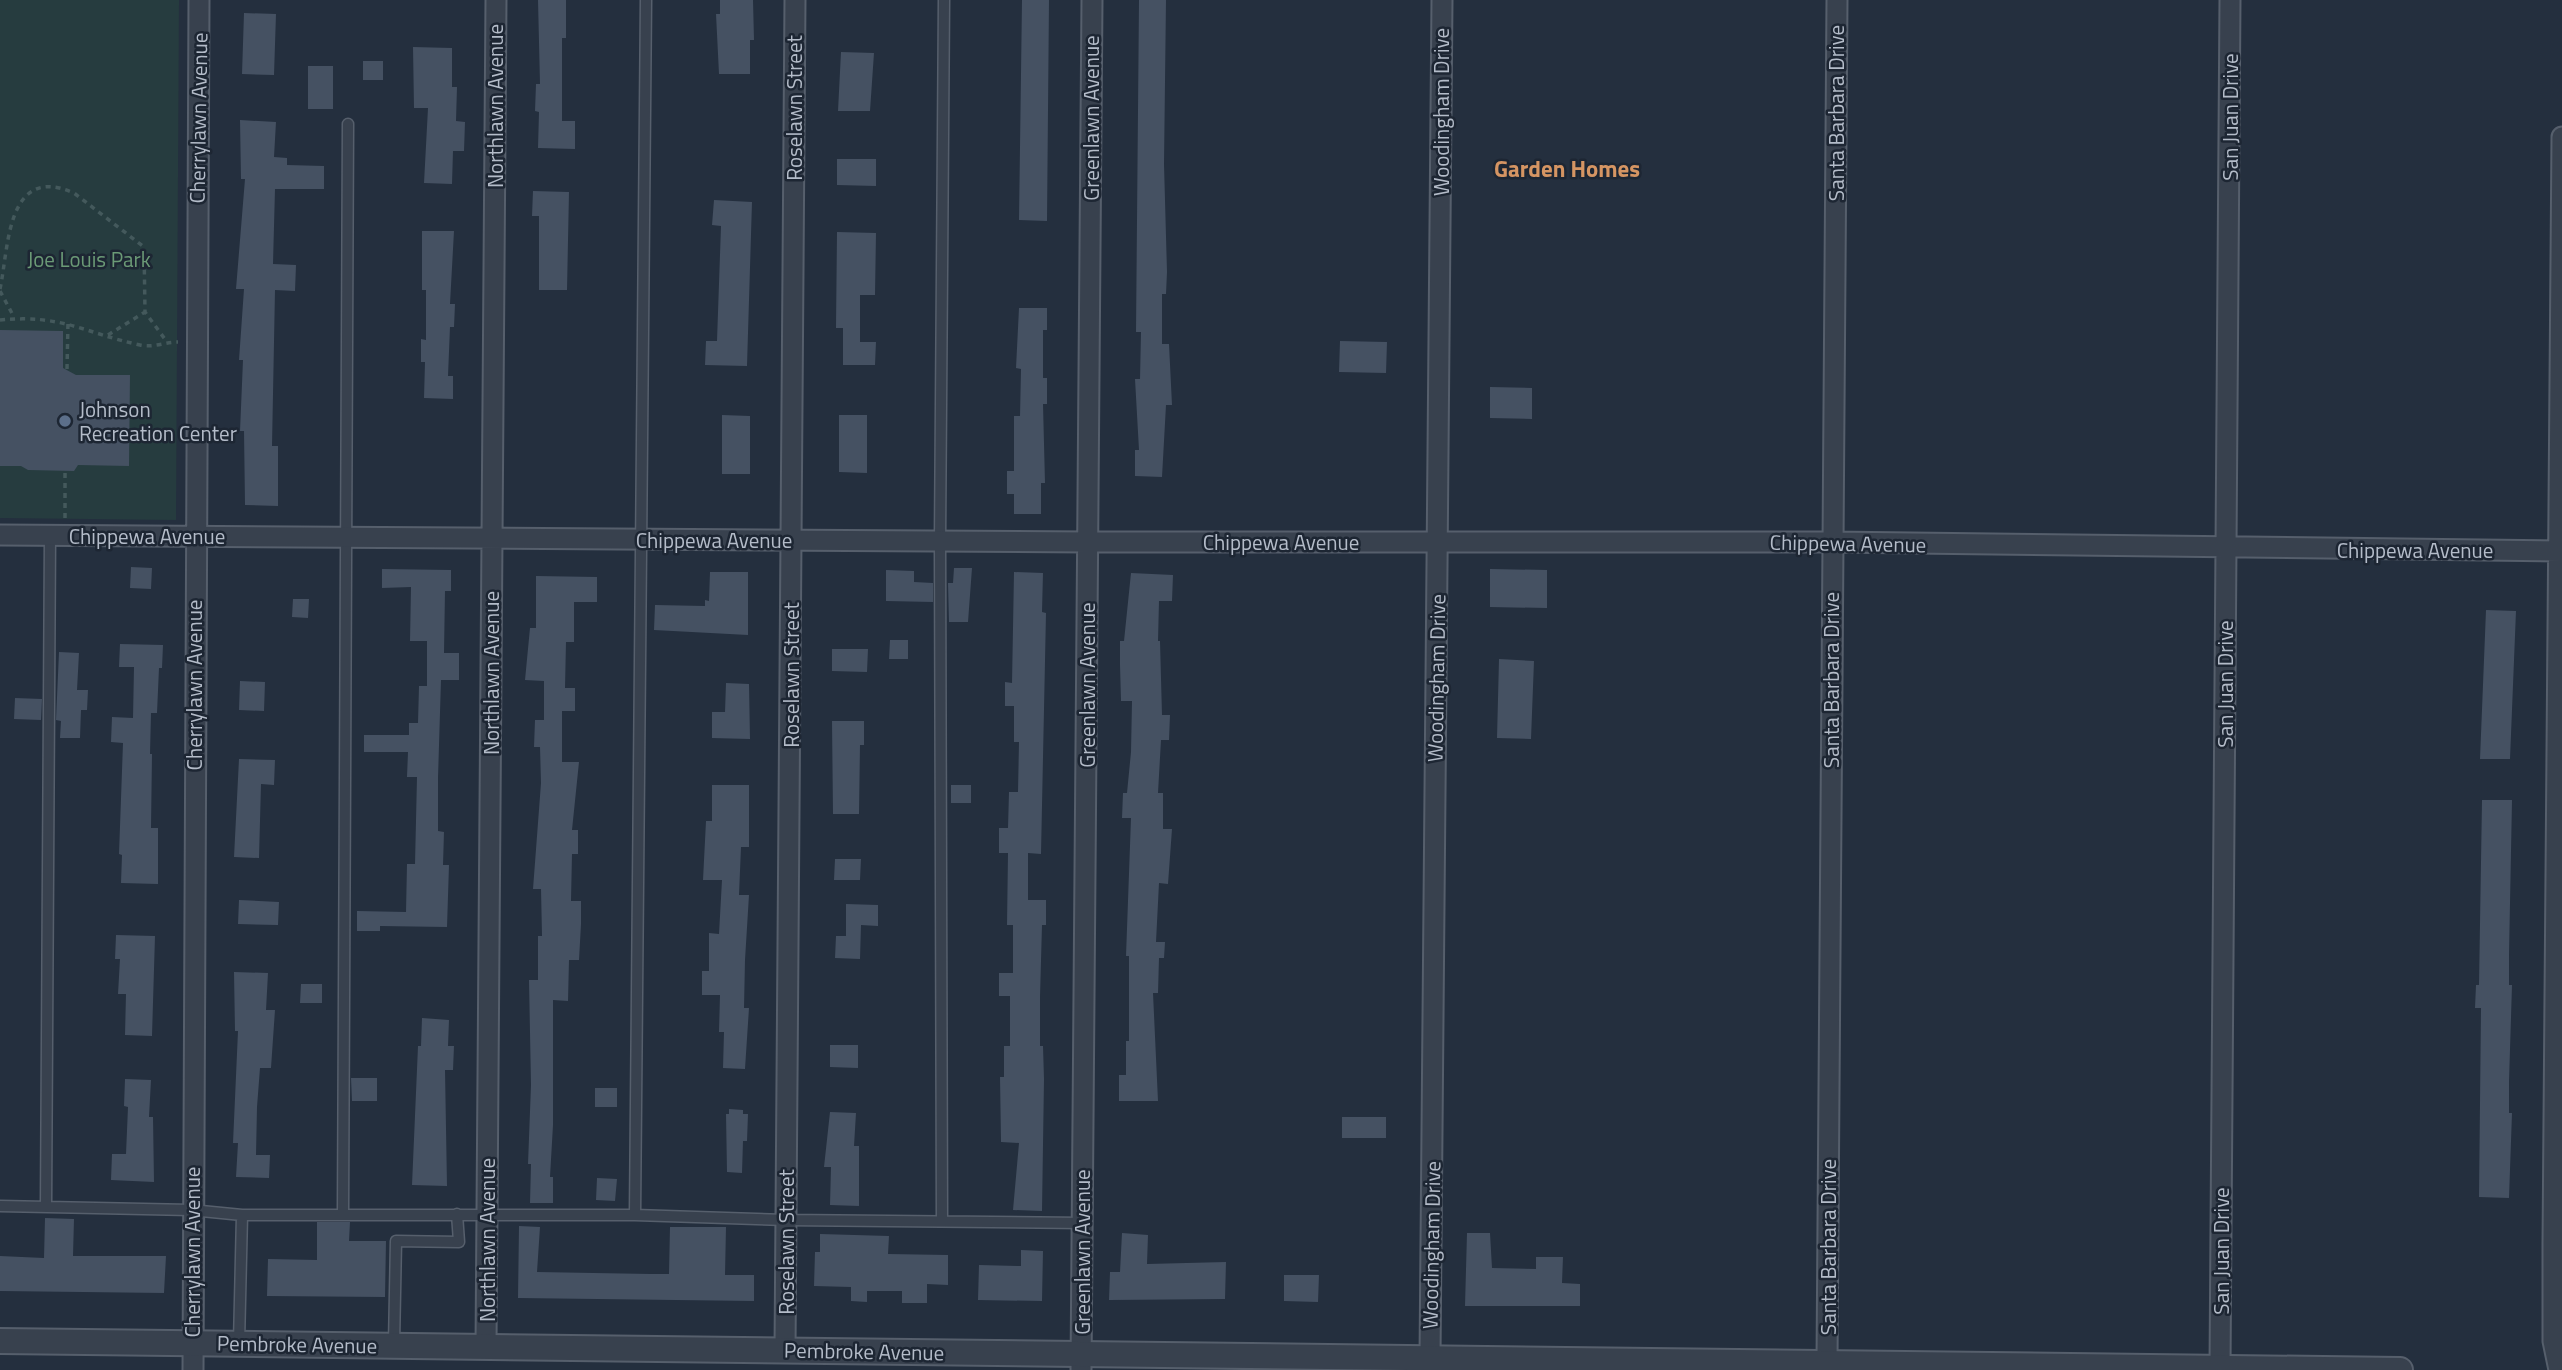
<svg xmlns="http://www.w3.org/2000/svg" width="2562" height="1370" font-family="'Titillium Web',sans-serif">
<rect width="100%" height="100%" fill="#242f3e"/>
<path fill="#263c3f" d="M0,0H179L176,520L0,518Z"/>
<path fill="#455162" d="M538,0H566V38H562V121H575V149L538,148L539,112L535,111L536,84H540Z
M720,0H753L754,40H750V74H719L716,14H720Z
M1022,0H1049L1047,221L1019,220Z
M1139,0H1166L1164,164L1167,272L1166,294H1162V344H1169L1172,405H1166L1162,477L1135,476V450H1139L1135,379H1140L1141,332H1136Z
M244,13L276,14L274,75L242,74Z
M413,47L452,48V87H457L456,121L465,122L464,151H453L452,184L424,183L428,108H414Z
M841,52L874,53L870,111H838Z
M363,61H383V80H363Z
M308,66H333V109H308Z
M240,120L276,122L274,157L287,158V165L324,166V189H275L273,264L296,265L295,291L275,290L272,446H278V506L245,505L244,431H240L243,360H239L244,289H236L245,179H241Z
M837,159H876V186L837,185Z
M533,191L569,192L567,290H539V216H532Z
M714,200L752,202L747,366L705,365L706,341H717L721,226L712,225Z
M422,231H454L450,304H455L454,327H450L448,376H453V399L424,398L425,362H421V339L426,340V290H422Z
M837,232L876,233L875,295H860V342H876L875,365H843V328H836Z
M1019,308H1047V330H1043V378H1047V404H1043L1045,483H1041V514H1014V494H1007V471H1014V416H1020L1021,369L1016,368Z
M0,330L63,331V368L76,375H130L129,466L78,465L74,471L28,470L21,466H0Z
M1340,341L1387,342L1386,373L1339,372Z
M1490,387L1532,388V419L1490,418Z
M722,415L750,416V474H722Z
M839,415H867V473L839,472Z
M131,567L152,568L151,589L130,588Z
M954,568H972L968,622H949L948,583H953Z
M382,569L451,570V591H445L444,653H459V680H441L438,778V831L444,832L443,865H449L447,927L380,926V931H357V911L406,912L407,864H415L417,777H407L408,752H364V735H409V723H418L419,686H427V641H410L411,587L382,588Z
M1490,569L1547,570V608L1490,607Z
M886,570L914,571V582L933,583V602L886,601Z
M710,572H748V635L654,630L655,605L705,606V600L709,601Z
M1014,572L1043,573L1042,612L1046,613L1041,854L1028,853V900H1046V925H1042L1040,997V1046H1043L1044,1079L1042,1211L1013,1210L1019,1143L1001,1142L1000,1077H1004V1046H1010V996H999V973H1013V925H1007L1008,853H999V828H1008L1009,792H1018L1019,742H1014V706H1005V682L1012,683Z
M1131,573L1173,575L1172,601H1159L1158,641H1160L1162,715H1170L1169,740H1161L1158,793H1163V829H1172L1168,884L1159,883L1156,942H1165L1164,958H1159L1158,993H1153L1158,1101H1119V1075H1126V1041H1129V956H1126L1131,818H1122L1123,793H1127L1131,752L1132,701H1121L1120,665V641H1124Z
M536,576L597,577V602H574V642H566L565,688H575V711H562V762H579L572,830H578V854H572L571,901H581V924L579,960H569L568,1001L553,1000V1125L550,1177H553V1203H530L531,1164H528L531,1085L529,980H538V936H542L541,889H533L541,783L540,747H534L535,720H544V681L525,680L530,628H536Z
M293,599H309L308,618L292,617Z
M2486,610L2516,611L2510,759H2480Z
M890,640H908V659H889Z
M120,644L163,645L162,668H159L157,713H151L150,754H152L151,828H158V884L121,883L122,855L119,854L123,743L111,742L112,717L133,718L134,667H119Z
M832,649H868L867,672L832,671Z
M59,652L79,653L77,690H88L87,710H81L80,738H60L61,721L56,720Z
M1499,659L1534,661L1531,739L1497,738Z
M240,681L265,682L264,711L239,710Z
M726,683L749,684L750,739L712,738V712H725Z
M15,698L42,699L41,720L14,719Z
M832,721H864V745H860L859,814H833Z
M239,759L275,760L274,785L261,784L259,858L234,857Z
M712,785H749V847H741L739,895H749L745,960L744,1008H749L745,1069L723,1068L724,1032H719L720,995H702V971H709V933L719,934L722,880H703L706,821H712Z
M951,785H971V803H951Z
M2482,800H2512L2509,955V985H2512L2509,1082V1113H2512L2509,1198L2479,1197L2481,1008H2475L2476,985H2479Z
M835,859H861L860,880H834Z
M239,900L279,902L278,925L238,924Z
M846,904L878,905V926L861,925L860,959L835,958L836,936H846Z
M116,935L155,936L152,1036L125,1035L126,994H118L120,959H115Z
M234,972L268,973L266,1010H275L271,1068H260L257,1107L256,1155H270L269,1178L236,1177L238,1143H233L238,1031H235Z
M301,984H322V1003H300Z
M422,1018L449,1020L448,1046H454L453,1070H445L447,1186L412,1185L418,1046H421Z
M830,1045H858V1068L830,1067Z
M351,1078H377V1101H352Z
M125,1079L151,1080L149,1117H153L154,1182L111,1180L112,1154H126L128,1107L124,1106Z
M595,1088H617V1107H595Z
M729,1109L743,1110V1114H748L747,1141H743L742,1173L727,1172L726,1114H729Z
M830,1112L856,1113L854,1146H859V1206L830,1205L831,1167H824Z
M1342,1117H1386V1138H1342Z
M597,1178L617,1179L615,1201L596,1200Z
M45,1218L74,1219L73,1256H166L164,1293L0,1291V1256L44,1258Z
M317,1222H350L349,1241H386L385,1297L267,1296L268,1259L317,1260Z
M519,1226L540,1227L537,1272L651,1274H669L670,1227H726L725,1275H754V1301L518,1298Z
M1122,1233L1148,1235L1147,1264L1226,1262L1225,1299L1109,1300L1110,1272H1120Z
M1467,1233H1490L1492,1268L1536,1269V1257H1563L1562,1283L1580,1284V1306H1465Z
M820,1234L889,1236L888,1254L948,1255V1285L927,1284V1303H902V1291H867V1302L851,1301V1287L814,1286L815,1252H820Z
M1021,1250L1043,1251L1042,1301L978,1300L979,1265L1021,1266Z
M1284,1275H1319L1318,1302L1284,1301Z"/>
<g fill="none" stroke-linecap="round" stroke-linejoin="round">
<g stroke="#565f6c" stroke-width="13">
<path id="service" d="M0,1206L191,1210L242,1215H635L786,1220L1083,1223
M46,1207L50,536
M343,1215L348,124
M635,1215L646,0
M942,1221L940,541L944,0
M239,1343L242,1215
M394,1344L396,1241L459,1242L457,1214"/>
</g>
<g stroke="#565f6c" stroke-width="23">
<path id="minor" d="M0,535L1088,542H1832L2562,551
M486,1346L496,0
M785,1350L795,0
M1430,1357L1442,0
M1827,1361L1837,0
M2220,1367L2230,0
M193,1370L199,0
M1081,1370L1092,0
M2559,1370L2553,1341V1244L2562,137"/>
</g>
<g stroke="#565f6c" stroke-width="28">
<path id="tertiary" d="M0,1341L2400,1370"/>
</g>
<path stroke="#44595c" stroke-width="3.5" stroke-dasharray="5 5" stroke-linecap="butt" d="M0,289C9,248 6,163 74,193L144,247L145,312L167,342
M0,291L14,317
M0,320C63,314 84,333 140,345C154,348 165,342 178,342
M108,335L145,312
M67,369L68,322
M65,518V471"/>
<use href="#service" stroke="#38414e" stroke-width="10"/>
<use href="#minor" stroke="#38414e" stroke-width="19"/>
<use href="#tertiary" stroke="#38414e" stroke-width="24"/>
</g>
<circle fill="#5c6f8a" stroke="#1d2633" stroke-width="2.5" cx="65" cy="421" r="7"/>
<g text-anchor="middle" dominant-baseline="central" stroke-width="5" stroke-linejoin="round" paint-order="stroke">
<g font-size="21" fill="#b4bcc9" stroke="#1d2633">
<text transform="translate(495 106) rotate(-90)">Northlawn Avenue</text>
<text transform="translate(794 108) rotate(-90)">Roselawn Street</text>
<text transform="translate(1441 112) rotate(-90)">Woodingham Drive</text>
<text transform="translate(1836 113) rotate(-90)">Santa Barbara Drive</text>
<text transform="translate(2230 117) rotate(-90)">San Juan Drive</text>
<text transform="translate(198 118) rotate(-89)">Cherrylawn Avenue</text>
<text transform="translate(1091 118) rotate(-90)">Greenlawn Avenue</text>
<text x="147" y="536">Chippewa Avenue</text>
<text x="714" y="540">Chippewa Avenue</text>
<text x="1281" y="542">Chippewa Avenue</text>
<text transform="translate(1848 543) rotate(1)">Chippewa Avenue</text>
<text x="2415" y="550">Chippewa Avenue</text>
<text transform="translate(491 673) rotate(-90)">Northlawn Avenue</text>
<text transform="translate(791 675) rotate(-90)">Roselawn Street</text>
<text transform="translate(1436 678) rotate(-89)">Woodingham Drive</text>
<text transform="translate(1831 680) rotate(-90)">Santa Barbara Drive</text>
<text transform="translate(2225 684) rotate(-90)">San Juan Drive</text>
<text transform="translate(194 685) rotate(-90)">Cherrylawn Avenue</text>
<text transform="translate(1087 685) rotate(-90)">Greenlawn Avenue</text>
<text transform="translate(487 1240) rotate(-90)">Northlawn Avenue</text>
<text transform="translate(786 1242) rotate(-90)">Roselawn Street</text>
<text transform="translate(1431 1245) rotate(-89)">Woodingham Drive</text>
<text transform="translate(1828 1247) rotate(-90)">Santa Barbara Drive</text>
<text transform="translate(2221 1251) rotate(-90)">San Juan Drive</text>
<text transform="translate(192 1252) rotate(-90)">Cherrylawn Avenue</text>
<text transform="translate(1082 1252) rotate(-90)">Greenlawn Avenue</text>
<text transform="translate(297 1344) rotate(1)">Pembroke Avenue</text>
<text transform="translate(864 1351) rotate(1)">Pembroke Avenue</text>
</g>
<g font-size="21" fill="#6b9a76" stroke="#1d2633">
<text x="89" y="259">Joe Louis Park</text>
</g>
<g font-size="21" fill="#b4bcc9" stroke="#1d2633" text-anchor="start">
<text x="79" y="409">Johnson<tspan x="79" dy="24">Recreation Center</tspan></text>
</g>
<g font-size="23" font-weight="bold" fill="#d59563" stroke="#1d2633">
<text x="1567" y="168">Garden Homes</text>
</g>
</g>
</svg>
